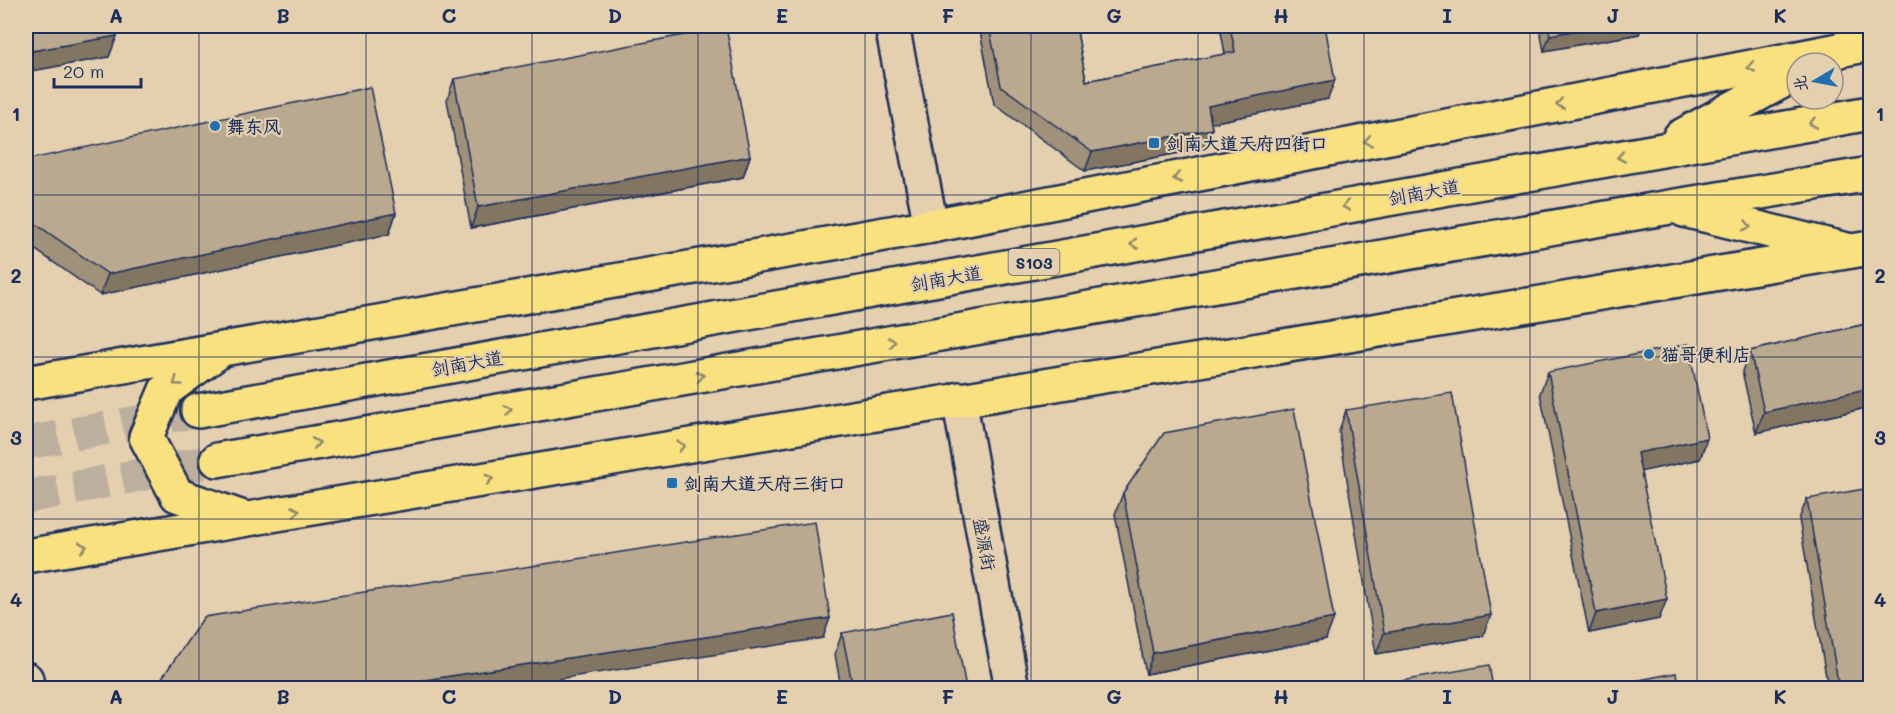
<svg xmlns="http://www.w3.org/2000/svg" width="1896" height="714" font-family="Mali,'LXGW WenKai TC',sans-serif">
<rect width="100%" height="100%" fill="#e4cfae"/>
<filter id="ink" filterUnits="userSpaceOnUse"><feTurbulence type="fractalNoise" baseFrequency=".0167" numOctaves="2"/><feDisplacementMap in="SourceGraphic" scale="12" xChannelSelector="R" yChannelSelector="G"/><feConvolveMatrix kernelMatrix="1 2 1 2 8 2 1 2 1" color-interpolation-filters="sRGB"/></filter>
<g filter="url(#ink)">
<g fill="none" stroke-linecap="round" stroke-linejoin="round">
<path stroke="#bcaf9e" stroke-width="33" stroke-dasharray="33 16" stroke-linecap="butt" d="M26,443L198,411
M26,497L217,460"/>
<g stroke="#1b2f5e" stroke-width="38">
<path id="minor" d="M892,26L931,226
M959,399L1012,688
M26,679L27,688"/>
</g>
<g stroke="#1b2f5e" stroke-width="38">
<path id="major" d="M218,352L166,390L146,437L177,495L243,518
M26,383L931,226L1870,44
M26,556L1870,248"/>
</g>
<g stroke="#1b2f5e" stroke-width="38">
<path id="highway" d="M1816,63L1841,49
M1680,137L1797,73
M1684,210L1851,251
M198,411L1870,113
M217,460L1670,207L1870,174"/>
</g>
<use href="#minor" stroke="#e4cfae" stroke-width="33"/>
<use href="#major" stroke="#fae180" stroke-width="33"/>
<use href="#highway" stroke="#fae180" stroke-width="33"/>
</g>
<path fill="#a0917a" stroke="#1b2f5e" stroke-width="1.5" d="M979,26H1076L1086,81L1225,54L1220,26H1325L1328,99L1211,123L1212,129L1205,148L1085,171L994,104Z
M1539,26H1642L1639,34L1544,51Z
M454,79L750,156L743,177L471,228L447,100Z
M26,160L396,213L389,234L100,295L26,243Z
M1870,323V411L1866,408L1756,433L1742,371L1750,351Z
M1548,372L1707,438L1700,459L1641,471L1659,619L1589,633L1540,393Z
M1346,410L1483,636L1376,654L1339,431Z
M1123,493L1326,639L1146,674L1115,514Z
M1807,499L1870,688H1828L1799,519Z
M842,633L966,688H841L835,654Z"/>
<path fill="#827663" stroke="#1b2f5e" stroke-width="1.5" d="M1600,26H1642L1639,34L1544,51L1550,35Z
M117,36L109,57L26,72V52Z
M1335,80L1328,99L1201,125L1208,106Z
M1212,129L1205,148L1085,171L1092,152Z
M750,156L743,177L471,228L478,207Z
M396,213L389,234L100,295L108,274Z
M1870,388V396L1866,408L1756,433L1764,412Z
M1707,438L1700,459L1630,474L1637,453Z
M1667,599L1659,619L1589,633L1596,613Z
M1491,615L1483,636L1376,654L1384,633Z
M830,618L823,638L499,688H372Z
M1334,618L1326,639L1146,674L1153,653Z"/>
<path fill="#baa98e" stroke="#1b2f5e" stroke-width="1.5" d="M26,26H115L117,36L26,52Z
M989,26H1076L1086,81L1235,52L1230,26H1325L1335,80L1208,106L1212,129L1092,152L1001,86Z
M1548,26H1600L1550,35Z
M726,27L750,156L478,207L454,79Z
M370,87L396,213L108,274L33,222L26,184V160Z
M1870,323V388L1764,412L1750,351Z
M1688,344L1707,438L1637,453L1667,599L1596,613L1548,372Z
M1452,393L1491,615L1384,633L1346,410Z
M1294,409L1334,618L1153,653L1123,493L1164,433Z
M1870,488V688H1839L1807,499Z
M815,522L830,618L372,688H155L204,617Z
M952,612L966,688H853L842,633Z
M1489,665L1493,688H1396L1395,682Z
M1676,673L1679,688H1619L1618,684Z"/>
<defs><path id="oneway-chevron" d="M-2-3.5L2.5 0L-2 3.5" fill="none" stroke-width="1.6" stroke-linecap="round" stroke-linejoin="round" transform="scale(1.5)"/></defs>
<g stroke="#8a886f">
<use href="#oneway-chevron" transform="translate(1751 67) rotate(169)"/>
<use href="#oneway-chevron" transform="translate(1560 104) rotate(169)"/>
<use href="#oneway-chevron" transform="translate(1813 123) rotate(170)"/>
<use href="#oneway-chevron" transform="translate(1368 141) rotate(169)"/>
<use href="#oneway-chevron" transform="translate(1621 157) rotate(170)"/>
<use href="#oneway-chevron" transform="translate(1177 178) rotate(169)"/>
<use href="#oneway-chevron" transform="translate(1346 206) rotate(170)"/>
<use href="#oneway-chevron" transform="translate(1747 226) rotate(14)"/>
<use href="#oneway-chevron" transform="translate(1134 244) rotate(170)"/>
<use href="#oneway-chevron" transform="translate(892 342) rotate(-10)"/>
<use href="#oneway-chevron" transform="translate(700 376) rotate(-10)"/>
<use href="#oneway-chevron" transform="translate(177 382) rotate(144)"/>
<use href="#oneway-chevron" transform="translate(508 410) rotate(-10)"/>
<use href="#oneway-chevron" transform="translate(316 443) rotate(-10)"/>
<use href="#oneway-chevron" transform="translate(681 446) rotate(-10)"/>
<use href="#oneway-chevron" transform="translate(489 479) rotate(-10)"/>
<use href="#oneway-chevron" transform="translate(296 511) rotate(-10)"/>
<use href="#oneway-chevron" transform="translate(83 547) rotate(-10)"/>
</g>
</g>
<path fill="none" stroke="#1b2f5e" stroke-width="1.5" stroke-opacity="0.55" d="M199,26V688M366,26V688M532,26V688M698,26V688M865,26V688M1031,26V688M1198,26V688M1364,26V688M1530,26V688M1697,26V688M26,195H1870M26,357H1870M26,519H1870"/>
<g fill="#1f6fb2" stroke="#e4cfae" stroke-width="2">
<circle cx="215" cy="126" r="6"/>
<rect x="1148" y="137" width="12" height="12" rx="3"/>
<circle cx="1649" cy="354" r="6"/>
<rect x="666" y="477" width="12" height="12" rx="3"/>
</g>
<g text-anchor="middle" dominant-baseline="central" stroke-width="4.5" stroke-linejoin="round" paint-order="stroke">
<rect fill="#e4cfae" stroke="#575f76" stroke-width="1.5" x="1008.5" y="249" width="51" height="26" rx="4.5"/>
<g font-size="16" font-weight="bold" fill="#1b2f5e">
<text x="1034" y="262">S103</text>
</g>
<g font-size="18" font-weight="bold" fill="#1b2f5e" stroke="#e4cfae" text-anchor="start">
<text x="227" y="126">舞东风</text>
<text x="1166" y="143">剑南大道天府四街口</text>
<text x="1661" y="354">猫哥便利店</text>
<text x="684" y="483">剑南大道天府三街口</text>
</g>
<g font-size="18" fill="#1b2f5e" stroke="#e4cfae">
<text transform="translate(1424 192) rotate(-10)">剑南大道</text>
<text transform="translate(946 278) rotate(-10)">剑南大道</text>
<text transform="translate(467 363) rotate(-10)">剑南大道</text>
<text transform="translate(985 544) rotate(80)">盛源街</text>
</g>
</g>
<rect width="1896" height="714" fill="none" stroke="#e4cfae" stroke-width="66"/>
<g transform="translate(1815 81) rotate(260)"><circle r="28" fill="#e4cfae" stroke="#948f8e" stroke-width="1.5"/>
<path d="M0-4.5L10 22L0 15L-10 22Z" fill="#1f6fb2"/>
<text y="-9" font-size="16" font-weight="bold" text-anchor="middle" fill="#1b2f5e">北</text>
</g>
<path d="M54 78v9h87v-9" fill="none" stroke="#1b2f5e" stroke-width="3"/>
<text x="63" y="78" font-size="18" fill="#1b2f5e" stroke="#e4cfae" stroke-width="4.5" paint-order="stroke">20 m</text>
<rect x="33" y="33" width="1830" height="648" fill="none" stroke="#1b2f5e" stroke-width="2"/>
<g font-size="20" text-anchor="middle" font-weight="bold" fill="#1b2f5e">
<text x="116" y="23">A</text>
<text x="283" y="23">B</text>
<text x="449" y="23">C</text>
<text x="615" y="23">D</text>
<text x="782" y="23">E</text>
<text x="948" y="23">F</text>
<text x="1114" y="23">G</text>
<text x="1281" y="23">H</text>
<text x="1447" y="23">I</text>
<text x="1613" y="23">J</text>
<text x="1780" y="23">K</text>
<text x="16" y="121">1</text>
<text x="1880" y="121">1</text>
<text x="16" y="283">2</text>
<text x="1880" y="283">2</text>
<text x="16" y="445">3</text>
<text x="1880" y="445">3</text>
<text x="16" y="607">4</text>
<text x="1880" y="607">4</text>
<text x="116" y="704">A</text>
<text x="283" y="704">B</text>
<text x="449" y="704">C</text>
<text x="615" y="704">D</text>
<text x="782" y="704">E</text>
<text x="948" y="704">F</text>
<text x="1114" y="704">G</text>
<text x="1281" y="704">H</text>
<text x="1447" y="704">I</text>
<text x="1613" y="704">J</text>
<text x="1780" y="704">K</text>
</g>
</svg>
